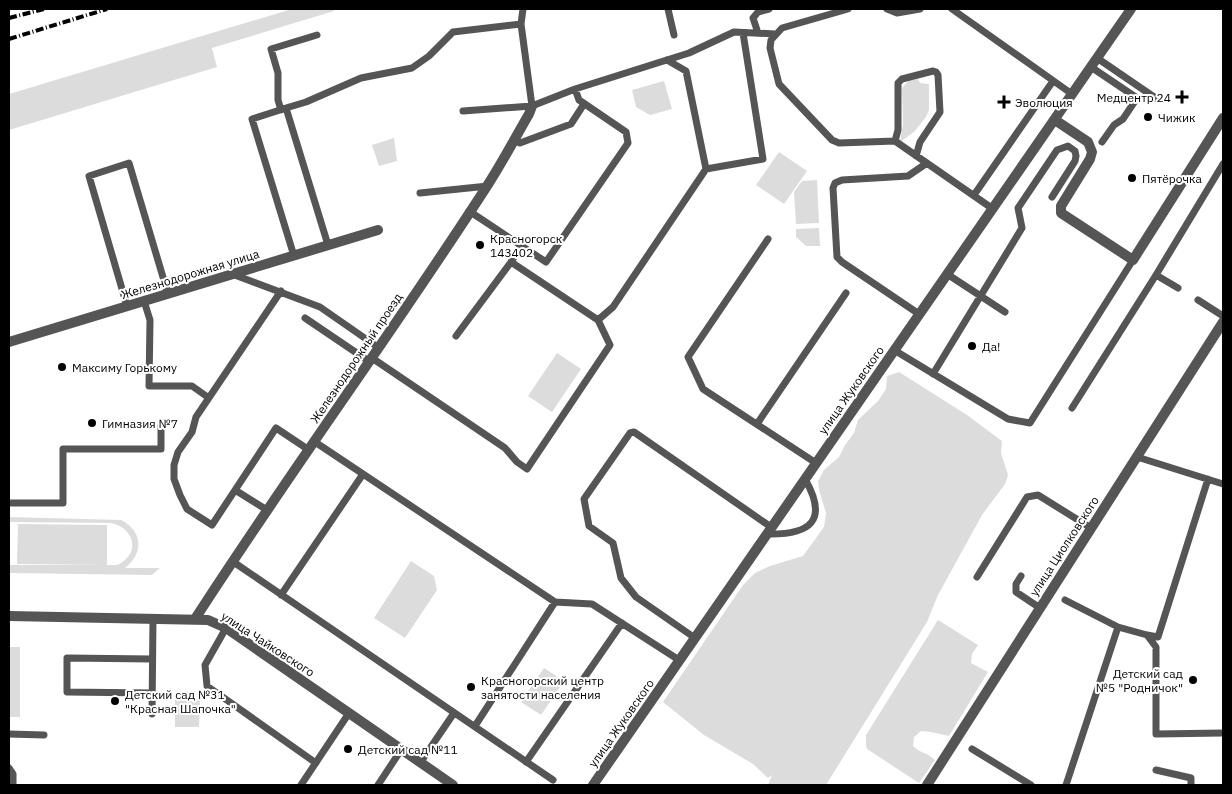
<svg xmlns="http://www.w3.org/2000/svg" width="1232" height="794" font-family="'IBM Plex Sans',sans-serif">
<rect width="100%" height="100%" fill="#fff"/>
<path fill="#dcdcdc" d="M292,9H333L334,11L212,48L217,67L9,130V94Z
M918,79L920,83L929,84V110L926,117L914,132L900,142L903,124L902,88L908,81Z
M664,81L672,109L650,115L636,107L632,90Z
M394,138L397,161L379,166L372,145Z
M779,152L807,171L784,204L756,185Z
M817,180L819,223L796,224L794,192L802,181Z
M819,228L820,246H806L796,237V229Z
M557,353L581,369L552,412L528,396Z
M899,372L967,415L1002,441L1001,453L1008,475L1005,484L982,515L938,595L927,622L826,785H768L772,775L768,778L753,764L704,735L663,702L743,585L755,573L770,566L803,556L824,527L826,513L819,490L818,481L824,470L839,457L845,445L854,433L858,420L878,401L886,389L887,376Z
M9,517L121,520C143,531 144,553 125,568H160L152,575L9,573V565H117C141,554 135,528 111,523L9,522Z
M18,524L107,525V565L17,564Z
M411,561L434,576L437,590L405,638L374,618Z
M938,620L978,645L972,654L971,663L988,672L949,736L931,732L921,731L914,737L913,746C920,753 928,753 935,760L919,783L867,749L866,745V735Z
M9,647H20V717H9Z
M544,668L564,681L541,715L521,702Z
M175,700H200L199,727H175Z"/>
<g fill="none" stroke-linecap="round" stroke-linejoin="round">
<path stroke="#555" stroke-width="7" d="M523,9L521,24L532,106
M668,9L674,35
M848,9L782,28L771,40L770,48L779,84L832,140L839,143L895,141L993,209
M887,9L897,13L920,9
M952,9L1072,94
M758,33L753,18L758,12L769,9
M1097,58L1157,99
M667,60L686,71L706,169L763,159L743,33
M1091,67L1137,98L1123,119L1114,125L1102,142
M286,108L306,102L361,78L412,68L429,56L453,32L521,24
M281,110L278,100V73L271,49L317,35
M463,111L532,106L575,89L689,53L734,32L775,34
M514,140L520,143L571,124L584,104
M895,141L898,130V83L902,79L933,71L936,72L938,75L940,112L920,142L916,156
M420,193L488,186
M974,195L1053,81
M469,211L546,262L628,143L626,132L579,100L575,89
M768,239L688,357L703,389L816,463
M521,246L511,262L598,320L613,307L706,169
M294,256L252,119L286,108L328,245
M232,274L320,307L379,348
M947,274L1005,312
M1156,275L1178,288
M281,291L196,417L192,432L178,452L174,465V479L180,495L187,509L212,525L276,428L309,450
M1198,300L1223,316
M144,301L150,320L149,386H192L209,398
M127,306L89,176L129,163L168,294
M919,314L842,262L837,257L833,188L835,183L842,180L908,176L927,163
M305,318L370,362
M456,336L511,262
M894,350L1008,419L1030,423L1133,260
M372,358L505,448L517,462L527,469L610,345L598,320
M933,374L1022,228L1018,208L1057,150L1068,146L1075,151L1076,156L1075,161L1052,197
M1072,408L1156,275L1223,164
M757,424L846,293
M315,442L555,602L592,604L679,660
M1137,457L1223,484
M235,490L267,510
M9,503H63V449H161V426
M767,534C810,535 829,521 805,479
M232,561L553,780
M1021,576L1016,584V592L1040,608
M977,577L1027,497L1038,495L1091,528
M281,595L363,474
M1065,600L1118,627L1066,785
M1118,627L1147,635L1158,637L1208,479
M226,628L205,665L207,686L316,763
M1147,635L1156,647V734L1223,733
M695,638L636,597L621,578L613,543L589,526L584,499L630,433L634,432L771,527
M152,693L67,692V658L152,659
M152,714L153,619
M475,726L555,602
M9,734L44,735
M972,749L1031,785
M526,762L622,623
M420,763L454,713
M9,768L13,774V785
M1156,770L1191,778V785
M301,785L349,713
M378,785L401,750"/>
<path stroke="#555" stroke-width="10" d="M1055,120L1088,142L1092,152L1090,159L1061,206V213L1133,260L1223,118
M9,342L378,230
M195,619C289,473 393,332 487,186C502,163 515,138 529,114L532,106
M593,785L1131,9
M927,785L1223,322"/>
<path stroke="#555" stroke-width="10" d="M9,616L208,620L226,628L453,785"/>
<path stroke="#000" stroke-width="4" stroke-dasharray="8 2.5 1 2.5" stroke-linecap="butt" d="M9,18L44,9
M9,39L107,9"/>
</g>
<g fill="#000" stroke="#fff" stroke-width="2">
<path d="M1179.5 89.5h5v5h5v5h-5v5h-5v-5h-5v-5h5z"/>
<path d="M1001.5 94.5h5v5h5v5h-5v5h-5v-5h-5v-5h5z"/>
<circle cx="1148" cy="117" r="5"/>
<circle cx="1132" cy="178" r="5"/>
<circle cx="480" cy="245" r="5"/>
<circle cx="972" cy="346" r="5"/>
<circle cx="62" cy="367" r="5"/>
<circle cx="92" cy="423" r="5"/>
<circle cx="1193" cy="680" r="5"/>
<circle cx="471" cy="687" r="5"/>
<circle cx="115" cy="701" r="5"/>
<circle cx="348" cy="749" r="5"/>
</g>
<g text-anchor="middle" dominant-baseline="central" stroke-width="4" stroke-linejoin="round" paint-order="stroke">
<g font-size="12" fill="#000" stroke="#fff" text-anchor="start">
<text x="1171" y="97" text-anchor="end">Медцентр 24</text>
<text x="1015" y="102">Эволюция</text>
<text x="1158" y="117">Чижик</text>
<text x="1142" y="178">Пятёрочка</text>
<text x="490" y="238">Красногорск<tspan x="490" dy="14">143402</tspan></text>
<text x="982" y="346">Да!</text>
<text x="72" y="367">Максиму Горькому</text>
<text x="102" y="423">Гимназия №7</text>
<text x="1183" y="673" text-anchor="end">Детский сад<tspan x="1183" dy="14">№5 "Родничок"</tspan></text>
<text x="481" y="680">Красногорский центр<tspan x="481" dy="14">занятости населения</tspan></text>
<text x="125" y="694">Детский сад №31<tspan x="125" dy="14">"Красная Шапочка"</tspan></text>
<text x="358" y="749">Детский сад №11</text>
</g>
<g font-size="12" fill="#000" stroke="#fff">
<text transform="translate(190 274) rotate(-17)">Железнодорожная улица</text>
<text transform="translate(356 358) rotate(-56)">Железнодорожный проезд</text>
<text transform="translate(851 390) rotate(-55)">улица Жуковского</text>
<text transform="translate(1064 546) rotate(-57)">улица Циолковского</text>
<text transform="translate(268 644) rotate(33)">улица Чайковского</text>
<text transform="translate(621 723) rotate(-55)">улица Жуковского</text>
</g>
</g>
<rect width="1232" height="794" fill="none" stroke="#000000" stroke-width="20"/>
</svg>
